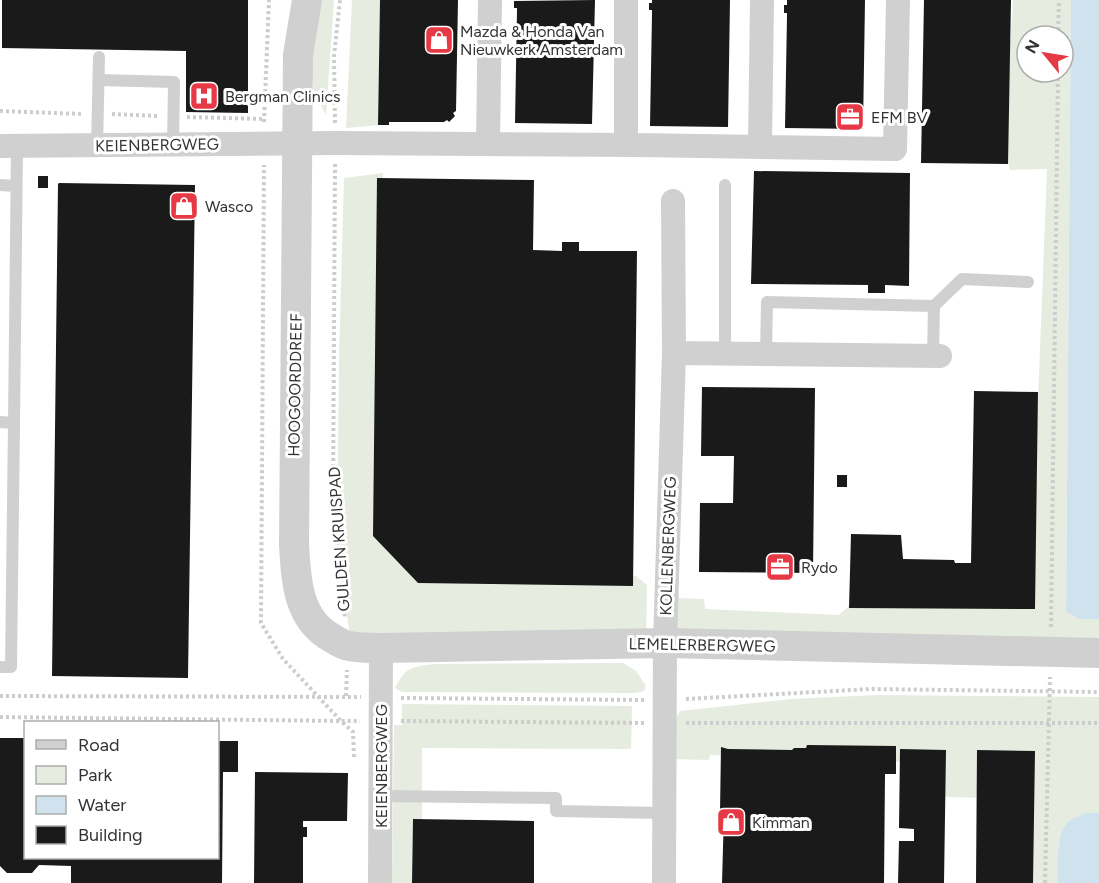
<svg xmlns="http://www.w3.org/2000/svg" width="1099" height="883" font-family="Figtree,sans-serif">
<rect width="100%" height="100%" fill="#fff"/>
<path fill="#e6ecdf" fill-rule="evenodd" d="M316,0H334L326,115L314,92L310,63Z
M352,0H380L378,125L346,128Z
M1013,0H1071L1066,610L1078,619H1099V644L674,638L675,598L704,599L705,609L839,615L849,606L1030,608L1047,169L1010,170L1004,147ZM1027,36H1063V72H1027Z
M383,173L379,529L421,575L636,576L647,585L646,640L350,636L337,547L339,359L344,178Z
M623,663L636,671L646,686L644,691L635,693L402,692L395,688C405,667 412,667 434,664Z
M878,695L1099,697V813C1053,816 1058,846 1058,883H1030L1029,799L904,796L905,762L710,755L709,760L672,759L676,718L680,711L791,699Z
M402,704L632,706L631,749L422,748V822H413L412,883H392L394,725H402Z"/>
<path fill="#cfe2ee" d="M1071,0H1099V619H1078L1066,611Z
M1087,813H1099V883H1058C1058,867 1055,833 1069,821C1073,818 1081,816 1087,813Z"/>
<path fill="#1a1a1a" d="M2,0H248V113L186,112V51L2,48Z
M380,0H458L456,111L453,113L455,116L449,122L447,120L444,122H389V125H378Z
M595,0L592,124L515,123L517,11V8H514V1Z
M652,0H730L728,127L650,126L652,14V10H649V3H652Z
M787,0H865L863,129L785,128L787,16V13H784V5H787Z
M924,0H1011L1008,164L921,163Z
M754,171L910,173L909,286L885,285V293H868V285L751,284Z
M38,176H48V188H38Z
M377,178L534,180L533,250L562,251V242H579V251H637L633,586L418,583L373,536Z
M59,183L195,185L188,678L52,676L58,184Z
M702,387L815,388L813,573L699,572L700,503H733L734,456H701Z
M974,391L1038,392L1035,609L849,608L851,534L901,535L903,559L954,560L955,563H971Z
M837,475H847V487H837Z
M0,738H26V858H218V741H238V772H223L222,883H71V866L39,865L32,873H7L0,866Z
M807,745L896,746V774H885L884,883H722L724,812H720L721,747L728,749L792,750L794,748H806Z
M900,749L946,750L944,883H898L899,841H914V829L899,828Z
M977,750L1035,751L1033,883H976Z
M255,772L348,773L347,821H303V827H307V837H303V883H254Z
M413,819L534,821V883H412Z"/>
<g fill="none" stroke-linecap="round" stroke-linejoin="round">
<path stroke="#cdcdcd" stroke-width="4" stroke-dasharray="3 3" stroke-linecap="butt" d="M1058,36L1059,0
M0,111L83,114
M112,114L158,116
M187,117L264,119
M264,122L269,0
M335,123L334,56L340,0
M335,164L333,501L345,618
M1051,627L1058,72
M0,696L361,697
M346,696L347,670
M401,698L646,700
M686,699L871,689L1099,692
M0,717L341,721L283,659L261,623L264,165
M401,721L645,723
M686,723H1099
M354,757L353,732L341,721H360
M1045,883L1050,677"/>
<path stroke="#d0d0d0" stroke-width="12" d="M99,80L174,82L173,145
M97,146L99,57
M0,185L15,186
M725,353V185
M766,354L767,302L934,306L962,279L1028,282
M933,356L934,306
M0,422L14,423L17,147
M0,667H11L14,423
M381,796L556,798V811L665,813"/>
<path stroke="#d0d0d0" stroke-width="24" d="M488,144L490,0
M626,145V0
M0,146L336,143L636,145L895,149L898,0
M760,147L762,0
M674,353L940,356
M380,883L381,648
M664,883L665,643L674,353L673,201"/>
<path stroke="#d0d0d0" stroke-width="30" d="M307,0L298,55L294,544C296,579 297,619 332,638C337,641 343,645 349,646C359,648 371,648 381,648L665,643L1099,653"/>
</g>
<defs>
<g id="shop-square" transform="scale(1.5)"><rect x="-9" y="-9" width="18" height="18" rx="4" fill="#e63946" stroke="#fff"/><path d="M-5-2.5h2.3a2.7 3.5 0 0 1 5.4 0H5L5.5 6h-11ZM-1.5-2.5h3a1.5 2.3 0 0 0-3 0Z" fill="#fff"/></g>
<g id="hospital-square" transform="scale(1.5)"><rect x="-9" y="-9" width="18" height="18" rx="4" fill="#e63946" stroke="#fff"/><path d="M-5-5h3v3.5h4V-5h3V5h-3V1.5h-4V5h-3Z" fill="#fff"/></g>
<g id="office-square" transform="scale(1.5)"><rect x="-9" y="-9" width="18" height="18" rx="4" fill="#e63946" stroke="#fff"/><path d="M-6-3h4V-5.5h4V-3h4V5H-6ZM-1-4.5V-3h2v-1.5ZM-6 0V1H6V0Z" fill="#fff"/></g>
</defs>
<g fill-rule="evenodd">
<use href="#shop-square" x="439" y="40"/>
<use href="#hospital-square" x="204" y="96"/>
<use href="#office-square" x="850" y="117"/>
<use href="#shop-square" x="184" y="206"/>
<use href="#office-square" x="780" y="567"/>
<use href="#shop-square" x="731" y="822"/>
</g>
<g text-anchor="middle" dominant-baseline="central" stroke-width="6" stroke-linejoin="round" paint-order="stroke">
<g font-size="16" fill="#333" stroke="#fff" text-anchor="start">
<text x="460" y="31">Mazda &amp; Honda Van<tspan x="460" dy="18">Nieuwkerk Amsterdam</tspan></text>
<text x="225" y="96">Bergman Clinics</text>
<text x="871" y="117">EFM BV</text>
<text x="205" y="206">Wasco</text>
<text x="801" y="567">Rydo</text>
<text x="752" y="822">Kimman</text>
</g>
<g font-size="16" fill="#333" stroke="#fff">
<text transform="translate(157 145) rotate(-1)">KEIENBERGWEG</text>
<text transform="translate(295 385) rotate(-89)">HOOGOORDDREEF</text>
<text transform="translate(339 539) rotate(-94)">GULDEN KRUISPAD</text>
<text transform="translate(668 546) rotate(-88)">KOLLENBERGWEG</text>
<text transform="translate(702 645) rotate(1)">LEMELERBERGWEG</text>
<text transform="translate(381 766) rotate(-90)">KEIENBERGWEG</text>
</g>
</g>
<rect x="24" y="721" width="195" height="138" fill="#ffffff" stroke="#adadad" stroke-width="1.5"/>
<rect x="36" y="740" width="30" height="9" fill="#d0d0d0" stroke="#adadad" stroke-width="1.5"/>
<text x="78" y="751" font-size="18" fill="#333333">Road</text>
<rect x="36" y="766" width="30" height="18" fill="#e6ecdf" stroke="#adadad" stroke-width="1.5"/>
<text x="78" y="781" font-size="18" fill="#333333">Park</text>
<rect x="36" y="796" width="30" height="18" fill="#cfe2ee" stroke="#adadad" stroke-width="1.5"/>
<text x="78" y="811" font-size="18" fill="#333333">Water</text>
<rect x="36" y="826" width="30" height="18" fill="#1a1a1a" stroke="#adadad" stroke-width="1.5"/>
<text x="78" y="841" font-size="18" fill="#333333">Building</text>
<g transform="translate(1045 54) rotate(300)"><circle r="28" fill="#ffffff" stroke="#adadad" stroke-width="1.5"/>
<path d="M0-4.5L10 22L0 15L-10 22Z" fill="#e63946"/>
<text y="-9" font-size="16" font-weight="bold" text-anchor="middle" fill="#333333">N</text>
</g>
</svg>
